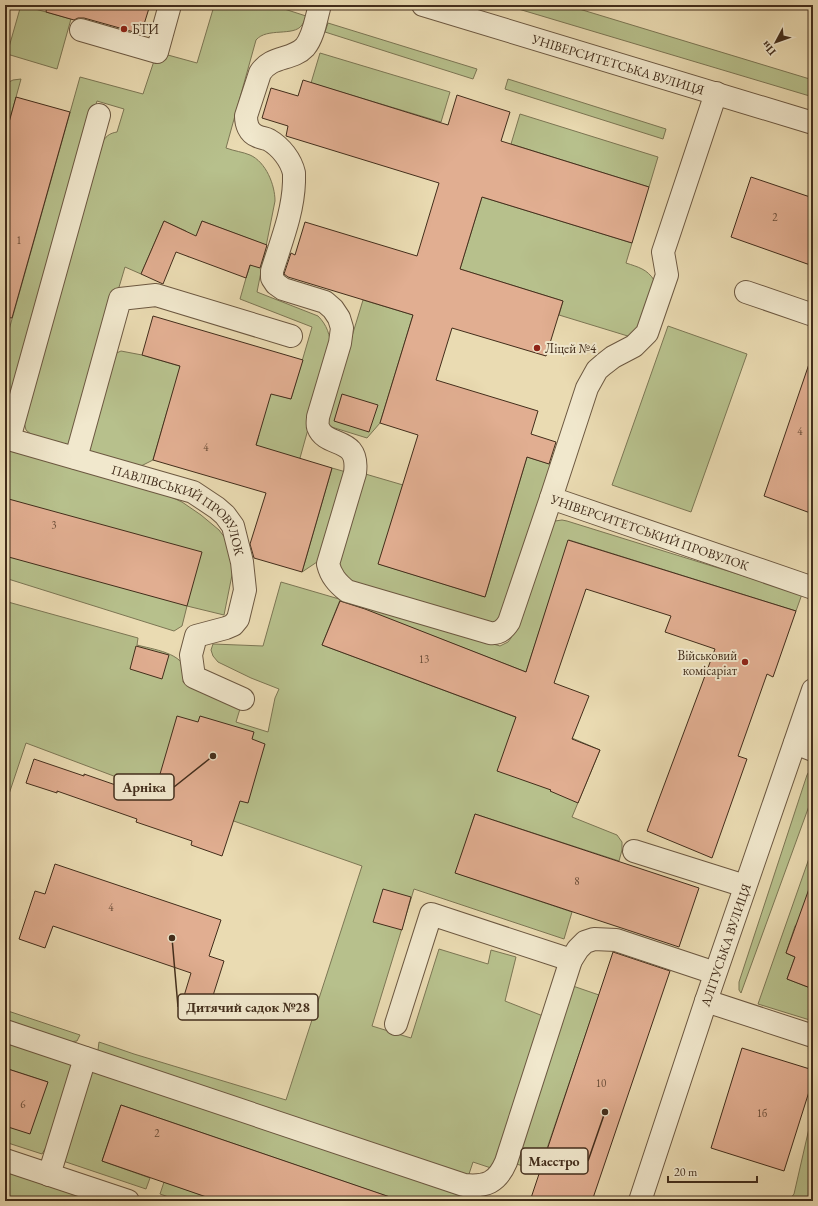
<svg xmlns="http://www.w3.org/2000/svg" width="818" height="1206" font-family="'EB Garamond',serif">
<rect width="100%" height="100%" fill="#eadbb2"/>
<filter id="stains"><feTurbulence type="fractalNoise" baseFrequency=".005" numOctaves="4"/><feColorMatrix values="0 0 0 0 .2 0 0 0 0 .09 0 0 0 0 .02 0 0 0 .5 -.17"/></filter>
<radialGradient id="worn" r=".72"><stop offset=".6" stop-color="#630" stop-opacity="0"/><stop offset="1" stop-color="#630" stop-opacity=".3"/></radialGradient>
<path fill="#b7c08c" stroke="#7c7654" d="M21,5L71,19L57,69L7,54Z
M211,5H272L306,16C305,19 304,22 302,25C294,37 267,27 256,40L226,148C234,151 243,152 250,155C266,162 275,185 275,201L257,292L318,316C327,325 330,335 331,347L300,458L248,474L259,435L168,408L153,460L137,468L84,453L112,355L121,351L142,355L291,399L312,327L240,299L246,278L258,242L202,221L189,257L177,250L186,231L164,221L141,274L125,267L71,449L32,435L26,430L24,422L103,141C107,135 111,133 117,132L124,109L97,101L5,422V344L80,77L143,94L157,52L197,63L214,6Z
M505,5H566L813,80V97Z
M328,23L477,69L473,79L325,32Z
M320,53L450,92L441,122L311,83Z
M21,79L5,137V84L13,80Z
M508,79L666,129L663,139L505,89Z
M520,114L658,157L649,187L511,144Z
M482,197L632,243L626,263C638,267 647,269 654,280L643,329L631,337L559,315L563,301L460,269Z
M363,300L413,315L380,423L367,438L325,425Z
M668,326L747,354L691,512L612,485Z
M5,447L162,493L182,502L201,515L219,530L232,547L235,560L224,615L187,606L182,626L174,631L5,578Z
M527,457L553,465L505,610L494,625L347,581L338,564L362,473L403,485L379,564L485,597Z
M332,468L346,472L320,560L302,572Z
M562,520L567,521L802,594L796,611L569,540L526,672L340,600L322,645L572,738L600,750L572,817L617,835L622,842V850L619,861L475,814L456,873L572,912L564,939L414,889L372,1026L411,1038L439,949L488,964L491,950L516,957L505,1001L543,1016L494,1169L473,1162L467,1180L103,1054L98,1050L99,1042L134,1054L286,1100L362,866L228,819L26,743L5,806V604L8,602L138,638L137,645C151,649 186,653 185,673C185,675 183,679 183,682L243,699L236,722L268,732L275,698L279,689L251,678L218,662L213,656L211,650L213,644L263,646L281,582L500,646L508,642L511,638L547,529L555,521Z
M813,766V795L741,993L739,990V982L807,775L811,768Z
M813,847V905L795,926L786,953L795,957L787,979L813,989V1021L758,1004Z
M570,985L599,995L539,1172L514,1163Z
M5,1010L80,1035L77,1041L69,1042L5,1021Z
M5,1037L71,1062L74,1069L48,1144L42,1154L5,1142V1126L48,1082L5,1068Z
M92,1069L462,1191L458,1201H401L121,1105L102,1161L150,1178L146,1189L60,1160Z
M813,1111V1201H785L789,1200L794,1194Z
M5,1170L101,1201H5Z
M164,1182L213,1199L212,1201H180L160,1194Z"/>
<path fill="#e1ae91" stroke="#422d1b" d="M47,5H150L141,34L84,18H78L74,20L46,12Z
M303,80L448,125L457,95L491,106L510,112L501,141L649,187L632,243L482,197L460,269L563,301L546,356L452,328L436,380L538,411L531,434L556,442L549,464L527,457L485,597L378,564L418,435L380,423L413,315L288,277L284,274L291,253L295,255L305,222L417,256L439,183L286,136L288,126L262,118L271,88L298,96Z
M16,97L70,112L12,318L5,317V137Z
M751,177L813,198V266L731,237Z
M164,221L196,236L202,221L267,245L260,268L250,265L246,278L176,252L163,284L141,274Z
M153,316L303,360L291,399L271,394L256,445L332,468L302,572L254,558L250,544L266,493L153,460L180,366L142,355Z
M809,364L813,365V514L764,496Z
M342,394L378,405L369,432L334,421Z
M5,498L202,552L187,606L5,556Z
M568,540L796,611L773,677L767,674L738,756L747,759L712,858L647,831L715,649L665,632L671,616L586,589L554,683L589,696L572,739L600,750L578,803L550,791L551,790L497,771L516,717L322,645L340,601L365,609L526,672Z
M136,646L169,655L162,679L130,669Z
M177,716L198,722L200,716L254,732L252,739L265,744L248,803L240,801L222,856L191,845L192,841L136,822L137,819L57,791V793L26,783L34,759L84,776V774L153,798Z
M475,814L699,888L679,947L455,873Z
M55,864L221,920L209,956L224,961L210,1005L184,996L191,973L53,926L45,948L19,939L35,891L45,894Z
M810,886H813V989L787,979L795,957L786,953Z
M383,889L411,897L402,930L373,922Z
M613,952L670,971L592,1201H530Z
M742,1048L813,1070V1079L784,1171L711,1148Z
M5,1068L48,1082L30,1134L5,1126Z
M121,1105L390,1197L389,1201H218L102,1161Z"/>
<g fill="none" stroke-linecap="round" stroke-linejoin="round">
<g stroke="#6c5841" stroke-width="24">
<g id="minor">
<path d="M320,5C316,18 314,36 305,47C292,61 271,55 260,73L246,116C246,124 249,133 257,136C261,138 265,138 269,140C281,147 291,160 294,173C294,176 294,180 294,182C293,213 281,242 272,271V278L276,284L283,289L325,302L333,309L339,318L342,328L340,343L318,417C318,420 317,424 318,427C326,449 360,435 355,473L328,564C331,576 337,583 347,591L490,633C499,634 504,630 509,622L551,498"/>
<path id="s1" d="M423,5L813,123"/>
<path d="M81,30L157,52L170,5"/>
<path id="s2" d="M716,93L663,252L667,275L647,333L634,346L613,357L604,364L597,370L587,388L551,498L813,588"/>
<path d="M746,292L813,315"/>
<path id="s3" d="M5,438L193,492L217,508L225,515L233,526L242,562L245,590L238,619L233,625L226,628L196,636L191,655L194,677L243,699"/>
<path d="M9,439L99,115"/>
<path d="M76,458L120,299L156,295L291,336"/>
<path d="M795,743L813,750"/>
<path d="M634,851L745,886"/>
<path d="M706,1001L813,1036"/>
<path d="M396,1024L431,914L571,960"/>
<path d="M5,1031L464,1185C486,1187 497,1183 506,1162L571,960L578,949L585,942L594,939L616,940L715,973"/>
<path d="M5,1160L128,1201"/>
<path d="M49,1175L85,1058"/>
<path id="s4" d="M640,1201L706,1001L813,690"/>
</g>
</g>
<use href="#minor" stroke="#f1e8cd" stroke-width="22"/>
</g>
<g fill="#8f2418" stroke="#f1e8cd" stroke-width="1.5">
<circle cx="124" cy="29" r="4"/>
<circle cx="537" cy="348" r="4"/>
<circle cx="745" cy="662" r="4"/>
</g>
<g text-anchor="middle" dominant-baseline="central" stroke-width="4" stroke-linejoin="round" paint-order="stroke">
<g font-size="11" fill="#6a4d38">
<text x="775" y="217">2</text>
<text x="19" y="240">1</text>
<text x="800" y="431">4</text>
<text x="206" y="447">4</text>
<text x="54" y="525">3</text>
<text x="424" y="659">13</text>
<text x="577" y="881">8</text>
<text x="111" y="907">4</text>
<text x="601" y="1083">10</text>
<text x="23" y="1104">6</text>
<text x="762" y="1113">1б</text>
<text x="157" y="1133">2</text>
</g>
<g font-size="13" fill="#422d1b" stroke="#f1e8cd" text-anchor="start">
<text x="132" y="29">БТИ</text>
<text x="545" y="348">Ліцей №4</text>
<text x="737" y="655" text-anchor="end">Військовий<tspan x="737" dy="15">комісаріат</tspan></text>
</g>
<g font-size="13" fill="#422d1b" stroke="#f1e8cd">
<text stroke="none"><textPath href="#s1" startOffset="204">УНІВЕРСИТЕТСЬКА ВУЛИЦЯ</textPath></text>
<text stroke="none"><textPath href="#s3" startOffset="195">ПАВЛІВСЬКИЙ ПРОВУЛОК</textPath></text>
<text stroke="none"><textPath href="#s2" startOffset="556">УНІВЕРСИТЕТСЬКИЙ ПРОВУЛОК</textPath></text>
<text stroke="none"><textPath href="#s4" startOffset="270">АЛІТУСЬКА ВУЛИЦЯ</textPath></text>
</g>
</g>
<path fill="none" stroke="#422d1b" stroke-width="1.5" d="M213 756L174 787M172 938L178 1007M605 1112L588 1161"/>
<g fill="#422d1b" stroke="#f1e8cd" stroke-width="1.5">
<circle cx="213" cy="756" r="4"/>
<circle cx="172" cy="938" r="4"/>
<circle cx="605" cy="1112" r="4"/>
</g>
<g fill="#f1e8cd" stroke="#422d1b" stroke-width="1.5">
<rect x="114" y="774" width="60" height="26" rx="4"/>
<rect x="178" y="994" width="140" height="26" rx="4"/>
<rect x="521" y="1148" width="67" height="26" rx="4"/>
</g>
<g font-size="14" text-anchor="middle" font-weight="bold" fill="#422d1b">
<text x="144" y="792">Арніка</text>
<text x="248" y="1012">Дитячий садок №28</text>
<text x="554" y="1166">Маестро</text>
</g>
<rect width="818" height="1206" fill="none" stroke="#eadbb2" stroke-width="20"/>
<rect x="6" y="6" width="806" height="1194" fill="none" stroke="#422d1b" stroke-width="2"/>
<rect x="10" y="10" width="798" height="1186" fill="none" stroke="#422d1b"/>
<g transform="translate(776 42) rotate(229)" stroke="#f1e8cd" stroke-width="3" paint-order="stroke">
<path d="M0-3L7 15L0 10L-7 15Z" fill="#422d1b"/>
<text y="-6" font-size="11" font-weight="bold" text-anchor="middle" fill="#422d1b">Пн</text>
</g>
<path d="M668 1176v6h89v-6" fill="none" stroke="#422d1b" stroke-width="2"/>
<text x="674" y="1176" font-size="12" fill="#422d1b" stroke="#f1e8cd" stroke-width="3" paint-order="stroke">20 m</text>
<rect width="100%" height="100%" filter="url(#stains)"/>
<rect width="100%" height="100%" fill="url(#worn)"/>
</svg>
